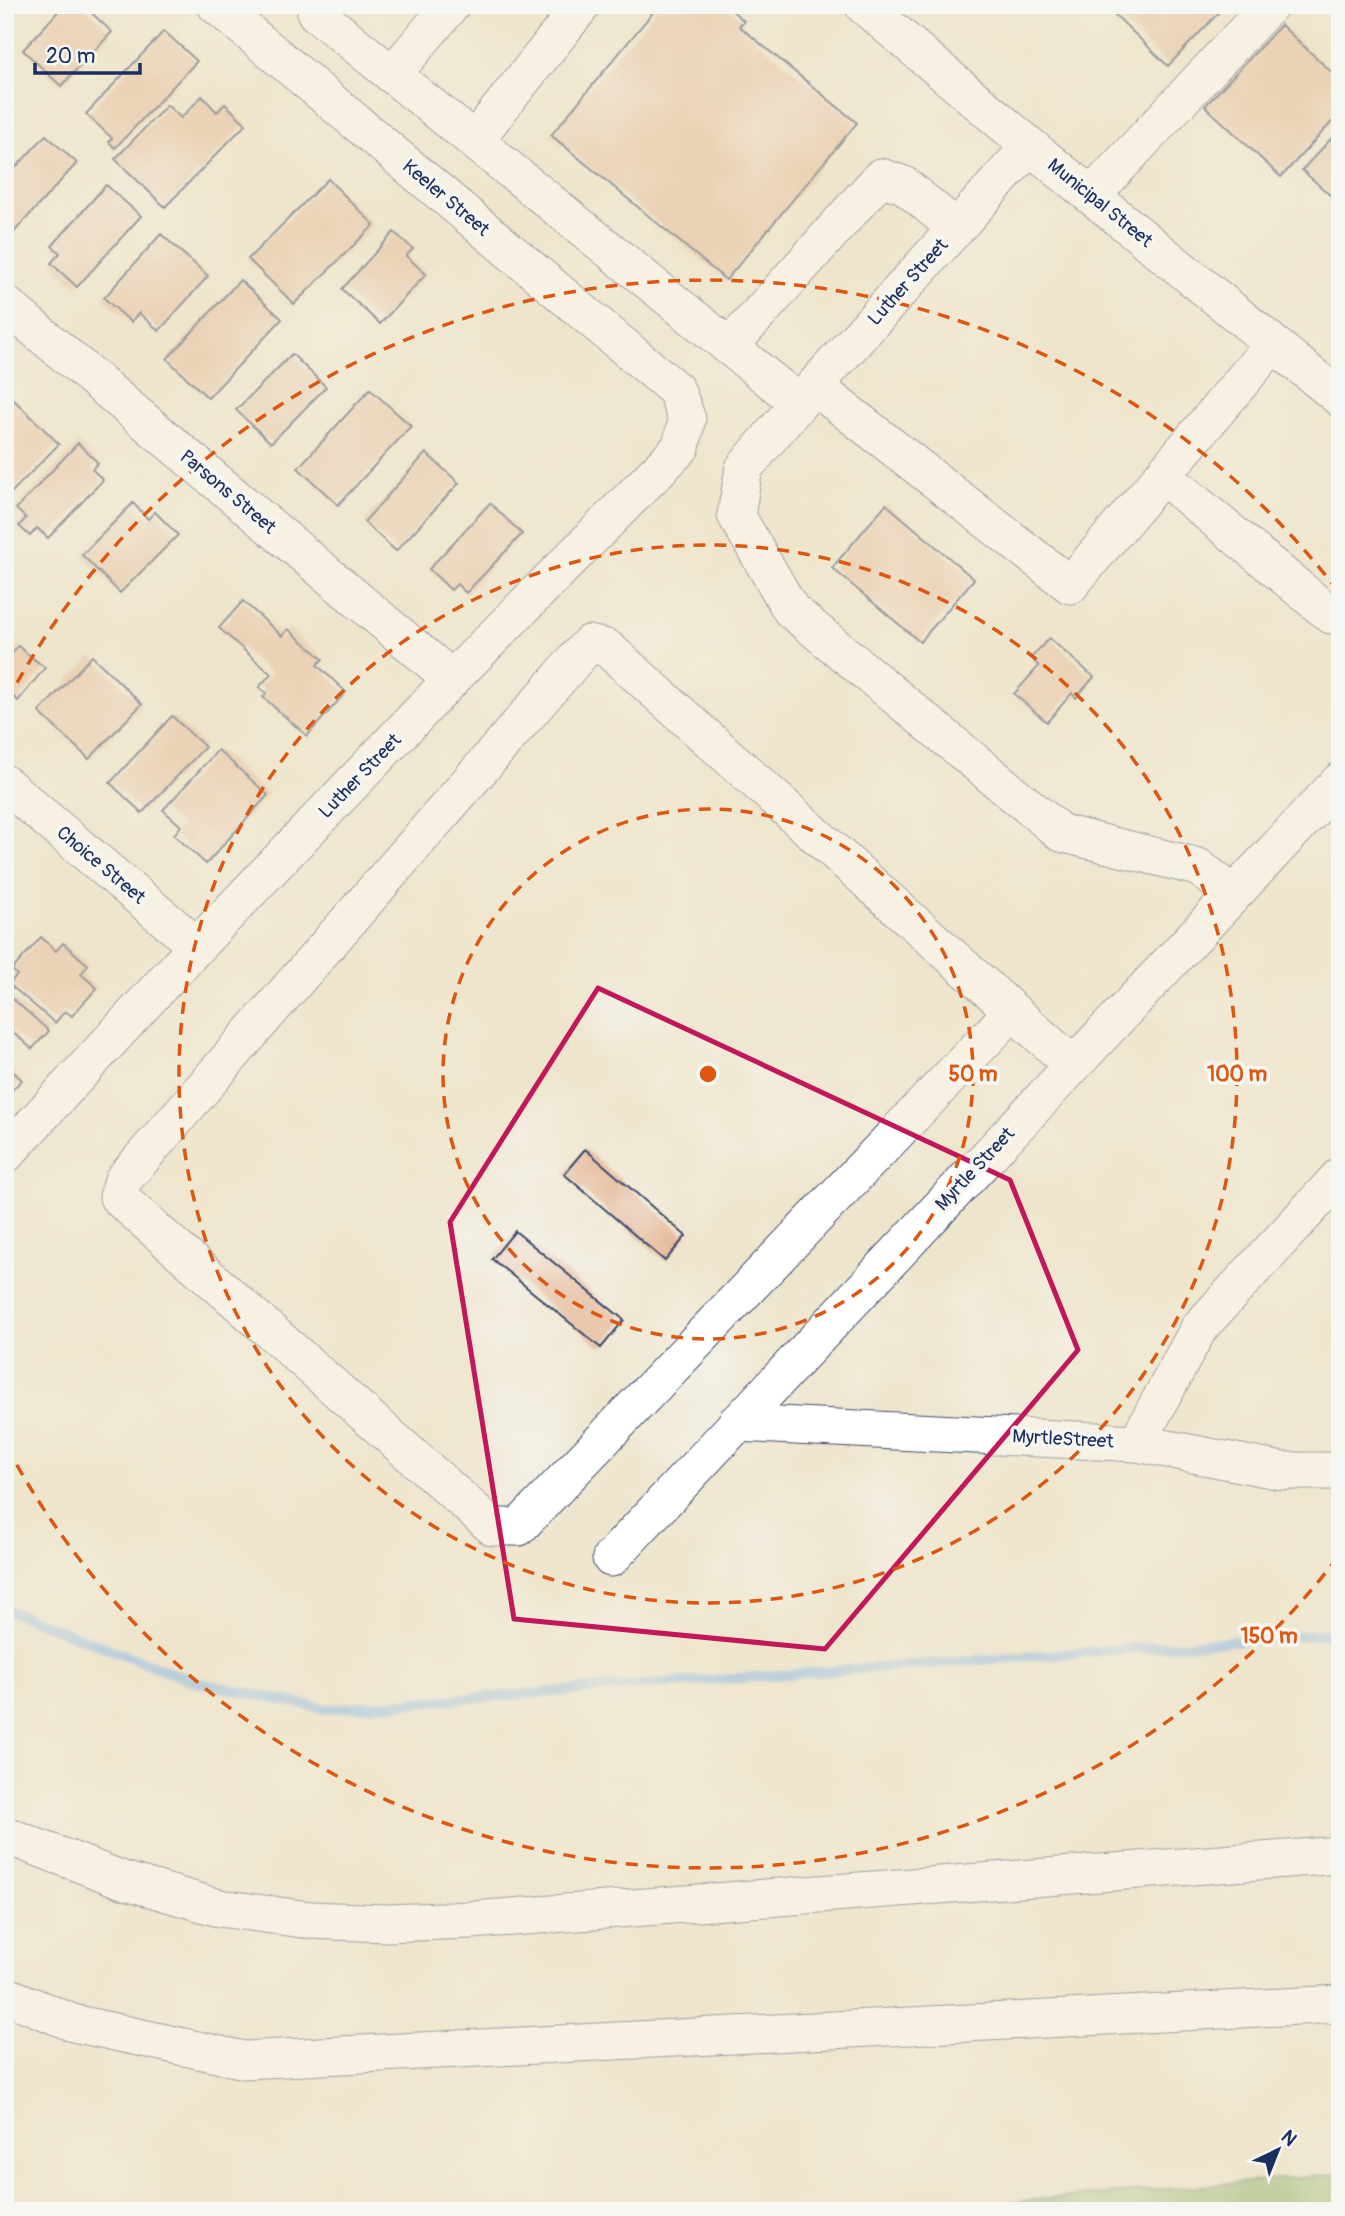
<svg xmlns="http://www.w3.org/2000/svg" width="1345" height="2216" font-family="Pangolin,sans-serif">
<rect width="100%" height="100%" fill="#f6f6f2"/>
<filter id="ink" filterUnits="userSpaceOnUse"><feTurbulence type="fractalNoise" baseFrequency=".0143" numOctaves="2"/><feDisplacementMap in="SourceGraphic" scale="14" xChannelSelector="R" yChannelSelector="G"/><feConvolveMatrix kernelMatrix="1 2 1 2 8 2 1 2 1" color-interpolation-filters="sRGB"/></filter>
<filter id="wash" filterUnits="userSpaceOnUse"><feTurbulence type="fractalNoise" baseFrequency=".00686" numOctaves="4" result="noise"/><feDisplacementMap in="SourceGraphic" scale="28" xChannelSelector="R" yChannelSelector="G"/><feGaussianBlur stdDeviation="1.57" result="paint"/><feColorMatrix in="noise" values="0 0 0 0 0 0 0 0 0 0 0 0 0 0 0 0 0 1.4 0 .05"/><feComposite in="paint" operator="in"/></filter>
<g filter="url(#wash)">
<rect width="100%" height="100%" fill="#eee5cc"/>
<path fill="#8cb46a" stroke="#547264" stroke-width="2" d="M1340,2174V2211H904Z"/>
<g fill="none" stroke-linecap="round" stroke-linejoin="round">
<path stroke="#7db3ec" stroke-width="10" d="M5,1609L196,1682L326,1709L1340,1633"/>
</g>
<g id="blocks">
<path fill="#e6b999" d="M5,5H22L5,22Z
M64,5H83L112,32L61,86L23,50Z
M659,5H726L744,21L739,26L857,123L726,280L551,135Z
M1105,5H1226L1168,66Z
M1281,25L1340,80V113L1281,177L1205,106Z
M164,31L197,61L115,148L109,142L112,138L86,114Z
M202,96L217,112L225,104L246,124L165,207L115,159L167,105L181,118Z
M1340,129V204L1302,170Z
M46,135L77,163L14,232L5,223V179Z
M328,179L374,225L294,304L248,259Z
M106,185L141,216L77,287L51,263L60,253L52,246Z
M394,232L413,249L406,256L426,274L380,324L342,289Z
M161,234L208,276L159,331L139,313L131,322L104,298Z
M240,280L282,319L208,398L167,359Z
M292,354L326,387L271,443L236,410Z
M370,389L411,426L338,505L298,468Z
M11,397L59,444L5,499V403Z
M78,443L98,463L92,469L103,480L48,538L37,528L30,536L19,526L26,518L16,509Z
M426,453L459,483L396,551L364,522Z
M133,503L148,519L155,512L178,535L120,593L82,555Z
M490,503L522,534L466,593L457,584L451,590L429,569Z
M886,504L974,579L920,642L832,568Z
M243,601L282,636L288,629L323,659L317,665L346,692L307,736L263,697L266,693L259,687L271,674L219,628Z
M1049,638L1094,677L1076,698L1072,693L1047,722L1014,694L1039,666L1031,658Z
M18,646L45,668L18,701L13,696L7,703L5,659L7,660Z
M92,656L142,704L89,759L39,712Z
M172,716L205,747L142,813L110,783Z
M218,750L268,795L206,864L174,835L181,826L163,810Z
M41,937L56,951L63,943L88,965L81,974L97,988L72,1016L65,1011L55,1023L9,984L17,975L12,970Z
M5,992L49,1031L32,1049L5,1025Z
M5,1064L22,1080L5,1097Z
M585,1149L686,1236L665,1261L564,1174Z
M515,1231L624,1320L601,1348L492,1259Z"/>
</g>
</g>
<g filter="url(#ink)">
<use href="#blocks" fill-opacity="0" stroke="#3b4a6e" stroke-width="2"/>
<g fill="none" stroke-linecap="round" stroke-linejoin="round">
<g stroke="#3b4a6e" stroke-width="39">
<path id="minor" d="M321,5L316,13L799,403
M863,5L1030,146L1340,398
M392,75L451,5
M474,141L582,5
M1030,146L799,403L744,468L736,515L791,610L1061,833L1198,867L1234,894
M1091,196L1270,5
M5,304L452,679
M729,347L881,177L904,185L956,228
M814,386L1070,585L1273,344
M1163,476L1331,615
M5,784L197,946
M1013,1011L519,1527H493L118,1197L123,1180L589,644L607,648L1073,1065
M5,1155L197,946L452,679L681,447L687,419L676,390L216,5
M736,1423L1137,1443L1282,1471H1340
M1137,1443L1199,1328L1340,1176
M611,1558L1340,781
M5,1835L123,1880L219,1908L310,1920L386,1923L471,1920L1340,1855
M5,1995L73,2023L244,2060L1340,2004"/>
</g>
<use href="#minor" stroke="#fff" stroke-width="37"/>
</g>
</g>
<path d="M0 0H1345V2216H0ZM598,988L1010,1180L1078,1350L825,1649L514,1619L450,1222Z" fill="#eee5cc" fill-opacity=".55" fill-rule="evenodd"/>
<path fill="none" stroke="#c2185b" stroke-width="5" stroke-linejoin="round" d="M598,988L1010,1180L1078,1350L825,1649L514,1619L450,1222Z"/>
<g fill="none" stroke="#de5710" stroke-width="3.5" stroke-dasharray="12 9">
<circle cx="708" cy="1074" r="265"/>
<circle cx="708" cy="1074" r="529"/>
<path d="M1338 1557A794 794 0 0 1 7 1447M7 701A794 794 0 0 1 1338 591"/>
</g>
<g text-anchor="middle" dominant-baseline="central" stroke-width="7" stroke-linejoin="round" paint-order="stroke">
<g font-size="19" fill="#1b2f5e" stroke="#f6f6f2">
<text transform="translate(446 198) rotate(40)">Keeler Street</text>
<text transform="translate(1100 203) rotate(39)">Municipal Street</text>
<text transform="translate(908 282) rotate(-48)">Luther Street</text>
<text transform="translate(228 492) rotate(40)">Parsons Street</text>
<text transform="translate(360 776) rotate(-46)">Luther Street</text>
<text transform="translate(101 865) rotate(40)">Choice Street</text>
<text transform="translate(975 1169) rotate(-47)">Myrtle Street</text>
<text transform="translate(1063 1439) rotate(3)">MyrtleStreet</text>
</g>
</g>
<circle cx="708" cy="1074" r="10" fill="#de5710" stroke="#f6f6f2" stroke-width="3.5"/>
<g font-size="21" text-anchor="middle" font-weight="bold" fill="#de5710" stroke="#f6f6f2" stroke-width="7" stroke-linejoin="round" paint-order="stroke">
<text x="973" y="1081">50 m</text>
<text x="1237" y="1081">100 m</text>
<text x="1269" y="1643">150 m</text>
</g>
<rect width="1345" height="2216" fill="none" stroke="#f6f6f2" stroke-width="28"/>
<g transform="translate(1278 2150) rotate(43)" stroke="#f6f6f2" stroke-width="5" paint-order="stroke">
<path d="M0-5L12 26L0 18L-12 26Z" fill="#1b2f5e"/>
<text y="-10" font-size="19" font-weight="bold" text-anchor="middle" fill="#1b2f5e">N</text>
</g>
<path d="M35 63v10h105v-10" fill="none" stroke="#1b2f5e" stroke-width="3.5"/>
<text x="46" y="63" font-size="21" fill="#1b2f5e" stroke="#f6f6f2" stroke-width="5" paint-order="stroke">20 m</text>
</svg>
